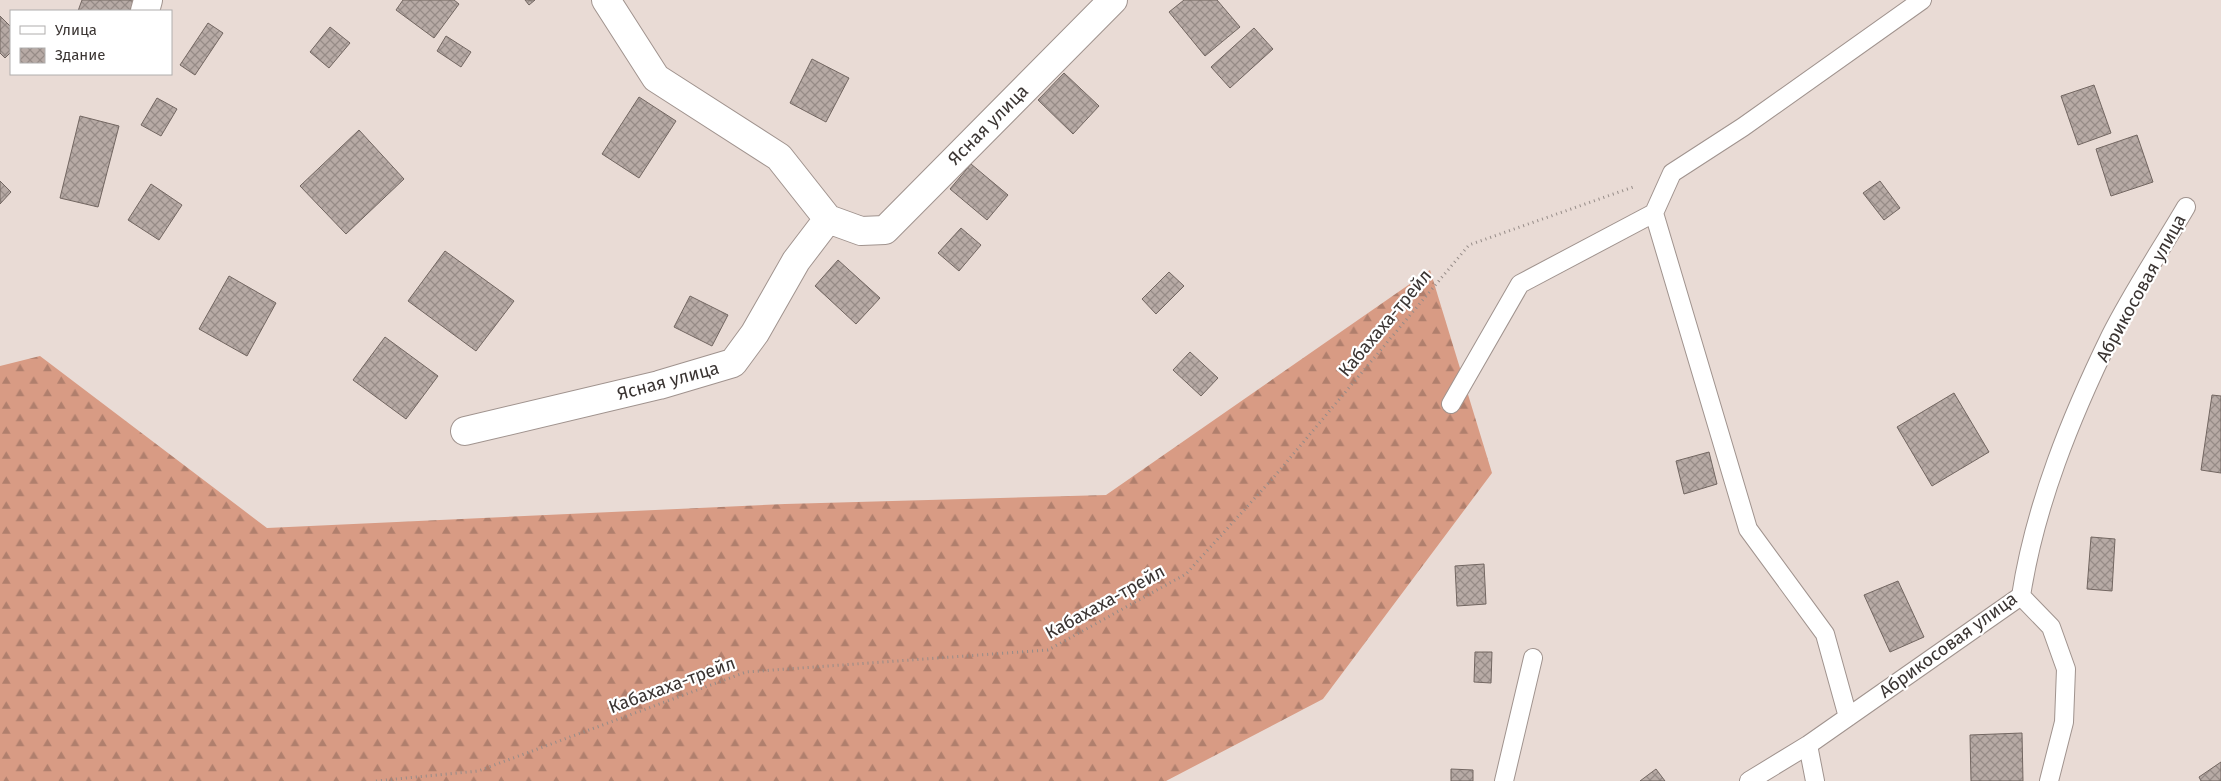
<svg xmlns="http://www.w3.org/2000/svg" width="2221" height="781" font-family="'Fira Sans',sans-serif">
<defs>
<pattern id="forest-firs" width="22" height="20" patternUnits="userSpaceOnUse" patternTransform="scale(1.25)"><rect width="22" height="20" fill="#d89b84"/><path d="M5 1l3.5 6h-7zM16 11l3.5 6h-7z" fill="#b07f6d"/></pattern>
<pattern id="building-cross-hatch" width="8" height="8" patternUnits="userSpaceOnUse" patternTransform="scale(1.25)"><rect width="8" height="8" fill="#b7aaa5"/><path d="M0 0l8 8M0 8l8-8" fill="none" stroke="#968b87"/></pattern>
</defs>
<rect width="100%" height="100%" fill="#e9dbd5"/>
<path fill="url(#forest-firs)" d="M1430,270L1492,473L1323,699L1166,781H0V366L40,356L267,528L785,504L1106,495Z"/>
<path fill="url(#building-cross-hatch)" stroke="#726661" d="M82,0H134L130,11H78Z
M403,0H454L459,4L434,38L396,10Z
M525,0H535L529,5Z
M1184,0H1217L1240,27L1205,56L1169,12Z
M0,16L11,27V52L5,58L0,53Z
M208,23L223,33L195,75L180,65Z
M330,27L350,43L329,68L310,52Z
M1254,28L1273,49L1230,88L1211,67Z
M446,36L471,52L461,67L437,51Z
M812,59L849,78L826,122L790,103Z
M1064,73L1099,106L1073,134L1038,100Z
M2094,85L2111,133L2078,145L2061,96Z
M639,97L676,121L639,178L602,154Z
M157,98L177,109L161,136L141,125Z
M80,116L119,126L98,207L60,198Z
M359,130L404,179L346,234L300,186Z
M2137,135L2153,182L2111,196L2096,149Z
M971,164L1008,195L987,220L950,189Z
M0,181L11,192L0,204Z
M1880,181L1900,208L1884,220L1863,193Z
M151,184L182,205L159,240L128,220Z
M961,228L981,245L959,271L938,253Z
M445,251L514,301L476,351L408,301Z
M838,260L880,298L856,324L815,286Z
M1169,272L1184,286L1156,314L1142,299Z
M229,276L276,303L247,356L199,329Z
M690,296L728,315L712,346L674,327Z
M385,337L438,376L406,419L353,380Z
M1190,352L1218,378L1201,396L1173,370Z
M1954,393L1989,452L1932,486L1897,427Z
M2212,395L2221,396V473L2201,470Z
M1709,452L1717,484L1684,494L1676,461Z
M2091,537L2115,539L2112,591L2087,589Z
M1484,564L1486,604L1457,606L1455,566Z
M1898,581L1924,637L1890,652L1864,595Z
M1475,652H1492L1491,683L1474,682Z
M2022,733L2023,781H1971L1970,735Z
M2221,762V781H2201L2199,777Z
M1451,769L1473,770V781H1451Z
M1656,769L1665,781H1640Z"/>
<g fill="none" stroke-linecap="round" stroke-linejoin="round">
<g stroke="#a0938e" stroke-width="20">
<path id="lane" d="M1654,213L1748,529L1825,634L1848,717
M1451,404L1520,284L1654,213L1672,173L1743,127L1922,0
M2021,596L2051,627L2066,669L2064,722L2049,781
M1808,745L1815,781
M1504,781L1533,658
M1749,781L1808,745L2021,596C2035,505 2071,417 2111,335C2132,293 2162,248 2186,207"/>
</g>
<g stroke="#a0938e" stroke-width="30">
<path id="street" d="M606,0L656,78L779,157L828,219
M145,11L148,0
M465,431L659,385L733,363L755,333L796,261L828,219L861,231L885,230L1113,0"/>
</g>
<path stroke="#968c88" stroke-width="3" stroke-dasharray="1 4" stroke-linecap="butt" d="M376,781L478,771L746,672L1048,650L1186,574L1274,477L1469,245L1636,186"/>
<use href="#lane" stroke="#fff" stroke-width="18"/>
<use href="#street" stroke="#fff" stroke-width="28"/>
</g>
<g text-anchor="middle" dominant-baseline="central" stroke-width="4.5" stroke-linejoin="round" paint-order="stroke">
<g font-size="18" fill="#3a3432" stroke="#fff">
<text transform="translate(988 125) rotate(-45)">Ясная улица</text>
<text transform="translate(2141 288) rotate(-61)">Абрикосовая улица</text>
<text transform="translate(1385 323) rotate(-50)">Кабахаха-трейл</text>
<text transform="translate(668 381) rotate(-15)">Ясная улица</text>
<text transform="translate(1105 602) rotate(-29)">Кабахаха-трейл</text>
<text transform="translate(1948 645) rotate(-36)">Абрикосовая улица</text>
<text transform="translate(672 685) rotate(-20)">Кабахаха-трейл</text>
</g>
</g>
<rect x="10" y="10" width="162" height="65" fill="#ffffff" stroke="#b0aead"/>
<rect x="20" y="26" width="25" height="8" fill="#ffffff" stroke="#b0aead"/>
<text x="55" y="35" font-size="15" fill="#3a3432">Улица</text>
<rect x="20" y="48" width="25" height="15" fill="url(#building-cross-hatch)" stroke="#b0aead"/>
<text x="55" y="60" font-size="15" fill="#3a3432">Здание</text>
</svg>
